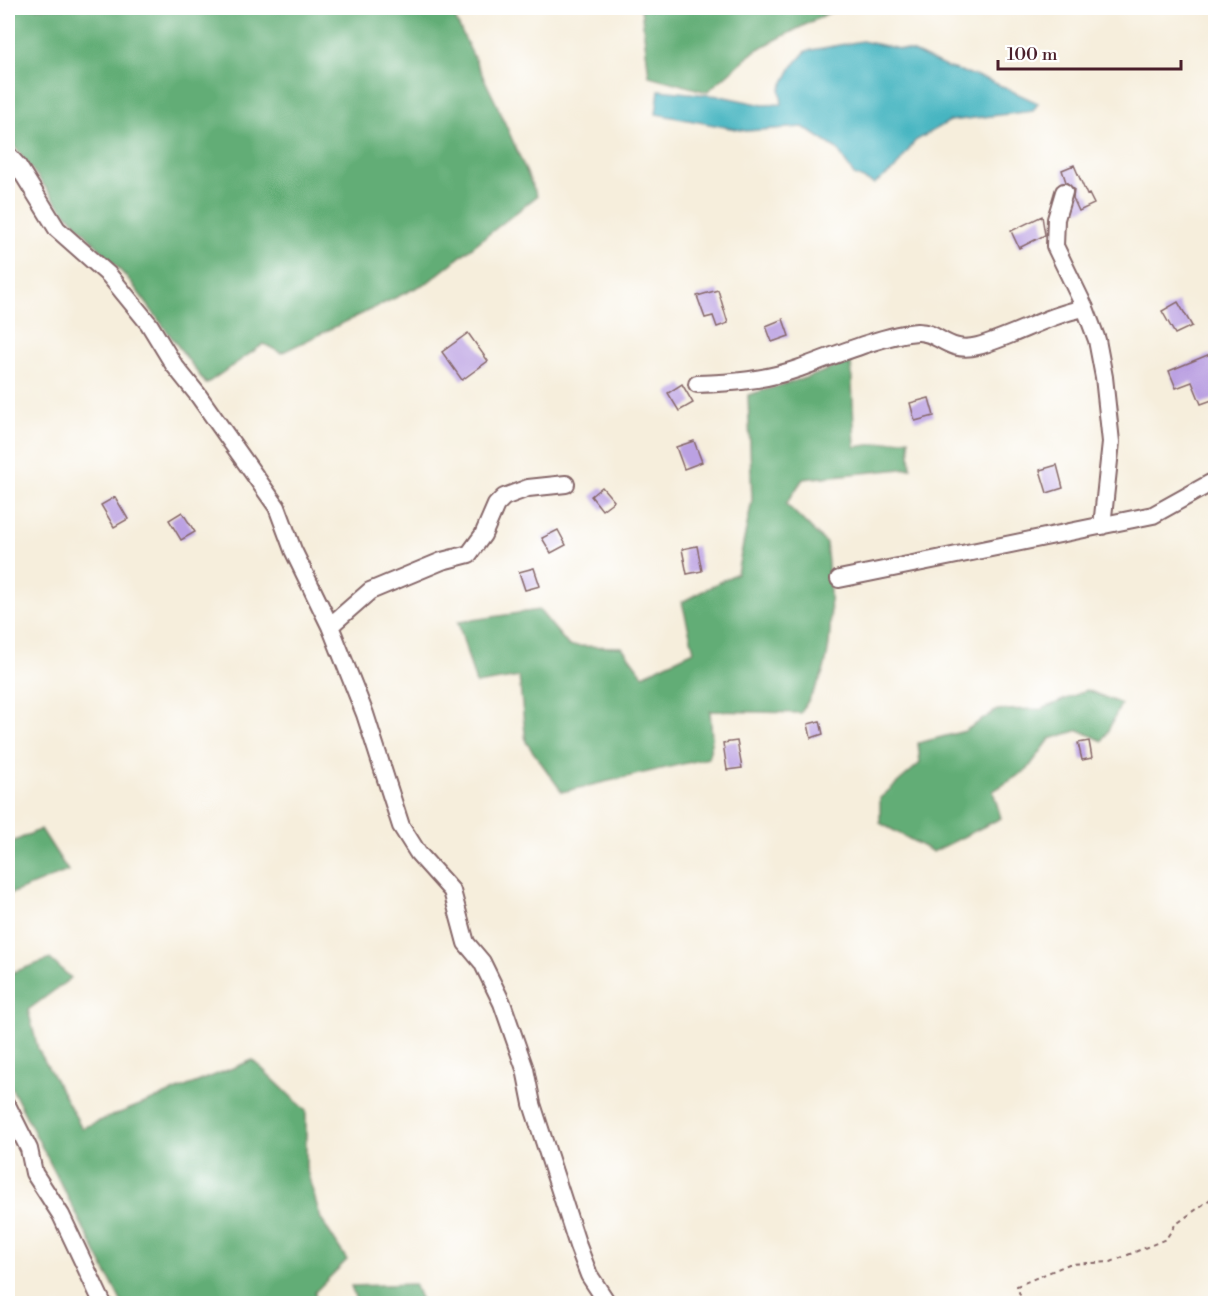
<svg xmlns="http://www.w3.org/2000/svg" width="1223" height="1311" font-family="'Libre Bodoni',serif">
<rect width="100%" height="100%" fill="#fff"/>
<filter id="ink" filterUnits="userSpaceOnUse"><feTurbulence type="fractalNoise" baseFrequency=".0167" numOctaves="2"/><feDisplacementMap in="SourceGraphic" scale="12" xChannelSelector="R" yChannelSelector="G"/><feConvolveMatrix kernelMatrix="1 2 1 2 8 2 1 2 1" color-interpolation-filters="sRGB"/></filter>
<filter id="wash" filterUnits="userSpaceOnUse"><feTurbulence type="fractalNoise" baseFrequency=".008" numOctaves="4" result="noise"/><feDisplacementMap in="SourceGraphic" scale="24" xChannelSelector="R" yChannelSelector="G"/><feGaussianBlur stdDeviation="1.35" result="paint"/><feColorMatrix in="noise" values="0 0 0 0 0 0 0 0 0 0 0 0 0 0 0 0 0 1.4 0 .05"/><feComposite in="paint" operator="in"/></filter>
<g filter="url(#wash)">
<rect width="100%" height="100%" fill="#f6eedc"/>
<path fill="#62ad76" stroke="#566650" stroke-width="1.5" d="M8,8H450L497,105L537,196L428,282L281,353L264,344L206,384L130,281L58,204L8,138Z
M641,8H838L756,50L707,92L649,76Z
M851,360L855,447L909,439L911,468L803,479L786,504L826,543C830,580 835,637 823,672C818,686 808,700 801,713L710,711L712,738L709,758L562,792L526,742L519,677L476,684L458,622L539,610L569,646L622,647L643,675L694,651L682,602L737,573L752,501L748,395L815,375Z
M1087,690L1121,704L1103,741L1079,730L1050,739L1027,770L993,791L1001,818L933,852L880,823V798L920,763L918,743L965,731L997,710L1042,709Z
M41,829L68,871L8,895V844Z
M50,959L71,978L28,1010L38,1049L82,1128L253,1060L306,1111V1168L321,1219L347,1260L315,1292L316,1303H122L8,1081V974Z
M414,1284L422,1303H357L351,1286Z"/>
<path fill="#46b5c1" stroke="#486a76" stroke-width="1.5" d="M862,41L914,52L946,67L986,79L1038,103L1033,111L950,121L915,141L895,169L874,184L854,175L837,149L803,127L746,131L656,114L659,90L720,96L763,105L782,104L780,90L792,67L806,51Z"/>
<g id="blocks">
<path fill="#bba1e2" d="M1074,165L1087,195L1089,194L1094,204L1079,211L1073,198L1074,189L1066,182L1062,170Z
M1042,216L1045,235L1019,248L1011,231Z
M718,290L728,323L717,327L713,316L705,318L697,296Z
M1178,302L1192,326L1175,334L1162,311Z
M783,319L789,336L772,342L766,326Z
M468,333L488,361L462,380L442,352Z
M1210,354L1215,369V399L1201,404L1192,382L1176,388L1169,371Z
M682,384L693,403L679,411L668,393Z
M929,398L934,416L915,421L910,403Z
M694,441L702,462L684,469L676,447Z
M1057,465L1063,488L1047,493L1040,470Z
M602,487L614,501L602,510L591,496Z
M115,497L128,519L114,527L101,505Z
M182,512L195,532L181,540L169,520Z
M558,530L566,545L551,553L542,538Z
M697,546L702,571L687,574L682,549Z
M534,568L540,586L525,590L519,572Z
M820,721L823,734L811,738L808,724Z
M737,741L742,768L727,770L723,743Z
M1089,741L1092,758L1082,760L1078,743Z"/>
</g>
</g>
<g filter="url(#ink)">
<use href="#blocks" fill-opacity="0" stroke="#866769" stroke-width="1.5"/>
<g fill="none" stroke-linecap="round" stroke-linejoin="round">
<g stroke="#866769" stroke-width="20">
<path id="minor" d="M8,155L18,166L57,229L109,275L149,324L174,365L198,395L277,507L293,550L330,626L365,714L401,826L418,853L452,891L466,943L482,962L502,1003L525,1069L532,1104L578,1246L589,1275L608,1304
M1064,192L1056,219L1055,246L1085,308L1097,340L1104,377L1111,442L1102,526
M697,384C732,383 766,380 800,368C830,357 887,334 917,332C939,331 947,354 978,346C1014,336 1048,315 1085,308
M839,579L1153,515L1216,480
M330,626L370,591L442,561L469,554L483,535L496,505L504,497L528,488L566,484
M8,1107L29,1149L34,1173L61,1215L103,1304"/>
</g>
<path stroke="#866769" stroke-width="2" stroke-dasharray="4.5 4.5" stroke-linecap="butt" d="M1023,1304L1017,1286L1069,1264L1111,1262L1166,1239L1175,1225L1216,1195"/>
<use href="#minor" stroke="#fff" stroke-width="16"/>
</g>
</g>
<rect width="1223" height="1311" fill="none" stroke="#fff" stroke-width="30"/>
<path d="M998 60v9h183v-9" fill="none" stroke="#4a1f2b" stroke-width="3"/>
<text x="1007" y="60" font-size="18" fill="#4a1f2b" stroke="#ffffff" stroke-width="4.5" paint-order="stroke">100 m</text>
</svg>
